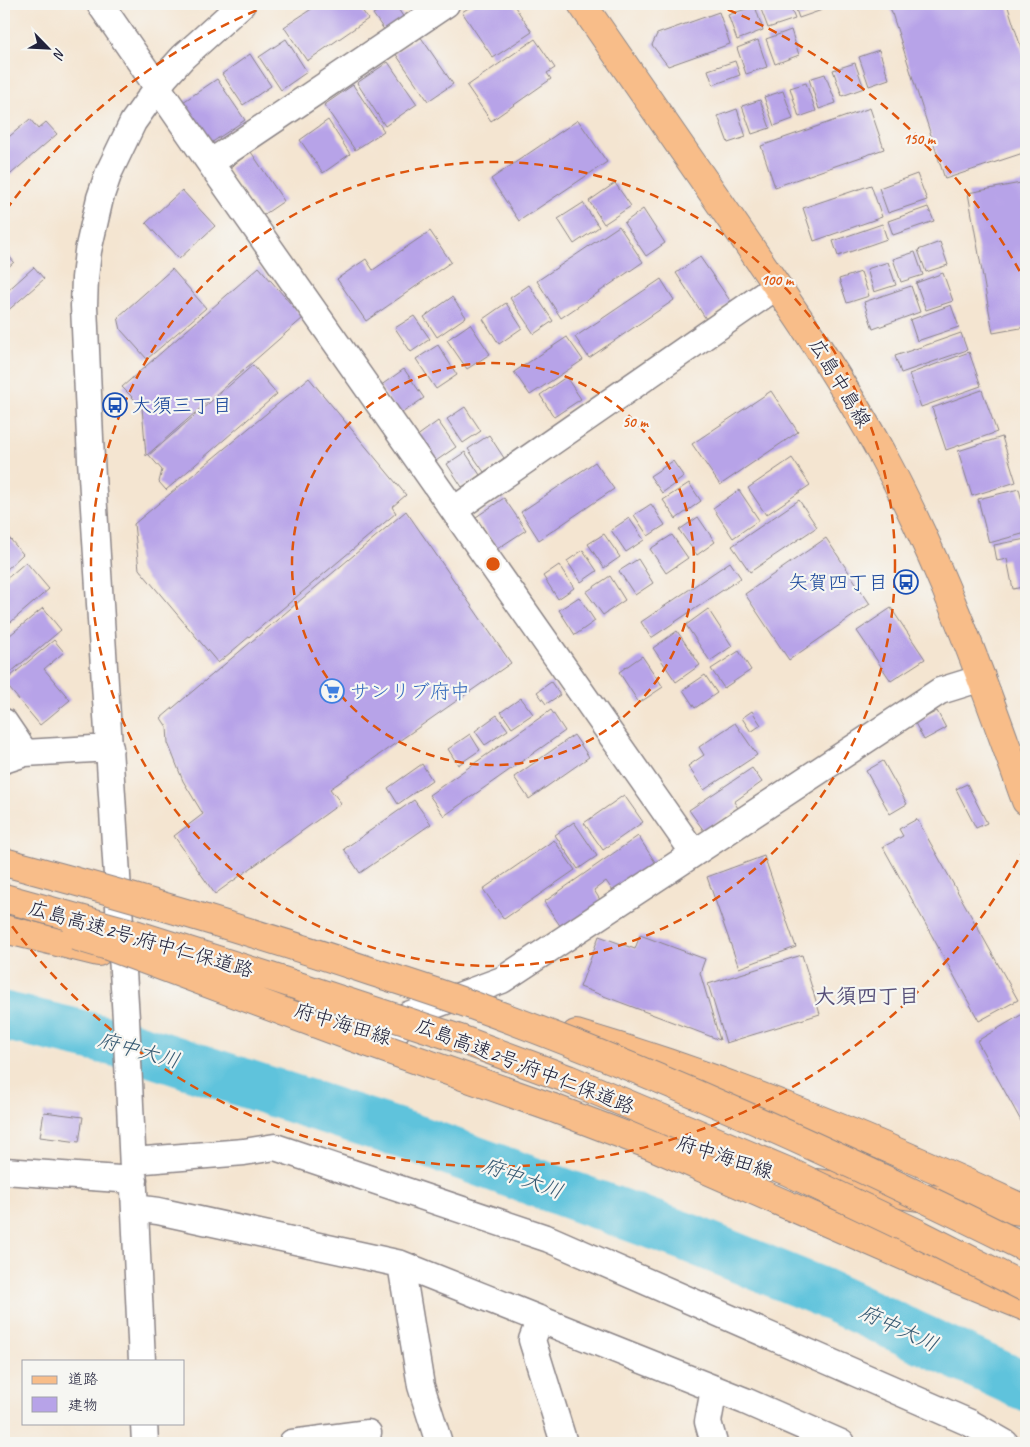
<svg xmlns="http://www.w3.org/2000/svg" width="1030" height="1447" font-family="Caveat,'Klee One',sans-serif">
<rect width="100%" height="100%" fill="#f6f6f2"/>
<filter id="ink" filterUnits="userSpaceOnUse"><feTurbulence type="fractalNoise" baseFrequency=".02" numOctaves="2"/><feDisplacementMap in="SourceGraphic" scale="10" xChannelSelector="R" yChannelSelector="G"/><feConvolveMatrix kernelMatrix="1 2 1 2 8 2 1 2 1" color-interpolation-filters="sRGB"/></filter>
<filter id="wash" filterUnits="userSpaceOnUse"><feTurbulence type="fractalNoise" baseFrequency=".0096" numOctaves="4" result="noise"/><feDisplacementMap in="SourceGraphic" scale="20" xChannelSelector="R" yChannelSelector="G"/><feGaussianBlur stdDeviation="1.12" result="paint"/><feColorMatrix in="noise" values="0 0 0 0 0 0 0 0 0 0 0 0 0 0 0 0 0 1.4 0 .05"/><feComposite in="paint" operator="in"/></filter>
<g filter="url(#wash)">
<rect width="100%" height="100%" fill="#f4e5d1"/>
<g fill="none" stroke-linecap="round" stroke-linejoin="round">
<path stroke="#5ec3dc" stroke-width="49" d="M4,1016L131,1046L419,1140L689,1238L821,1292L1026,1387"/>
</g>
<g id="blocks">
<path fill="#b7a3e8" d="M319,4H358L368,19L307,61L284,27Z
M366,4H383L372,12Z
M388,4H395L404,18L385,31L373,14Z
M475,4H513L532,32L493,58L462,12Z
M759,4H789L795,19L768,28Z
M794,4H820L822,10L799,18Z
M889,4H1007L1026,63V152L945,179Z
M755,6L763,30L737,40L728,15Z
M719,12L730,44L668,66L652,45L657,34Z
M791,30L799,55L775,64L766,39Z
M420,36L453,84L428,101L395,53Z
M286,39L307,72L281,90L259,57Z
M535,39L555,68L547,73L551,79L491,121L467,86Z
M758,40L767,67L746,74L737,48Z
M879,50L889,79L869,86L859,57Z
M250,54L271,86L243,105L222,74Z
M735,61L740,75L713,85L708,70Z
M388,62L417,104L385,126L357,83Z
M855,63L864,88L842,96L833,70Z
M825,74L836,103L819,109L809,79Z
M217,79L245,120L211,143L183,102Z
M806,83L816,111L799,117L790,88Z
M353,85L384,131L355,150L324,105Z
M783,91L793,119L774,126L764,97Z
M760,100L770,128L752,134L742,106Z
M870,108L884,149L775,187L761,146Z
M737,109L746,137L728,143L718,116Z
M30,119L38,129L46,122L57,134L4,180V141Z
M328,120L350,154L323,173L300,140Z
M578,120L607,162L519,221L491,179Z
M251,152L284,201L262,216L229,168Z
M917,174L927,200L888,213L879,188Z
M1026,182V327L993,333L968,193Z
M615,183L631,206L604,224L589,201Z
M871,185L882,217L814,241L803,208Z
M182,190L215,226L179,259L146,223Z
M583,203L599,227L574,244L558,219Z
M928,207L934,221L893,235L888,221Z
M643,209L665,243L646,256L624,223Z
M882,224L887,239L838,256L833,241Z
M619,226L643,262L561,318L537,281Z
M430,231L451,262L366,321L337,279L366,259L373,270Z
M940,242L948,265L926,272L918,250Z
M4,250L14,262L4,271Z
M915,252L923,275L901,282L893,259Z
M700,257L731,302L706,319L676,273Z
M888,262L896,285L874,292L867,269Z
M34,267L44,279L4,314V294Z
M259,267L303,318L146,456L142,407L122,387Z
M172,269L206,308L147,359L121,330L118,317Z
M861,272L869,296L847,303L839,279Z
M943,273L953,301L926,310L916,283Z
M661,279L674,300L589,358L575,337Z
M529,285L553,321L534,334L510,298Z
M911,286L920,312L873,329L864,302Z
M452,297L466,317L437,337L424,317Z
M506,303L522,328L499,344L483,319Z
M951,305L959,327L917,341L910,320Z
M414,316L430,339L411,352L395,328Z
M470,324L490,354L467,369L447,340Z
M961,333L967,350L901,373L895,356Z
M567,337L583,360L530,395L514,372Z
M438,345L457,375L436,389L416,359Z
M969,352L981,386L921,407L909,374Z
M253,365L277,394L166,490L159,482L162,470L149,455Z
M404,369L424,398L399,415L380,386Z
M566,377L581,399L554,417L540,395Z
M309,378L406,495L392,507L396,513L218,663L139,569L134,524Z
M982,390L997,432L946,450L932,408Z
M771,391L798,432L720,485L692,444Z
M465,407L481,431L463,443L447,419Z
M438,421L456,447L433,463L416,437Z
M489,435L504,458L484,472L468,449Z
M1002,437L1016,482L972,496L958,451Z
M465,452L480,475L462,487L447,464Z
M792,458L810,485L766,515L748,488Z
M673,461L684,477L662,493L650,476Z
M595,462L614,489L539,540L521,512Z
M689,483L701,501L676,519L663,500Z
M1019,489L1026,518V533L989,543L978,499Z
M739,490L759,520L733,538L713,508Z
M504,498L526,530L497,549L476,517Z
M799,500L817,527L750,572L732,546Z
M651,504L665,525L648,536L634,515Z
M406,511L511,663L330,789L341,803L215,894L174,836L203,814L183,781L168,743L167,727L161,718Z
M698,517L715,542L697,555L679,530Z
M629,518L644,540L626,552L611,530Z
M4,532L23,554L4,572Z
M604,534L620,557L604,568L588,544Z
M672,535L688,558L666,573L650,549Z
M826,538L870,604L789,660L745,594Z
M1026,539V591L1024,592L1023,587L1013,589L1007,559L997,561L994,545Z
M583,550L597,571L581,582L567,561Z
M638,559L653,583L635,595L619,571Z
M26,562L49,589L4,628V581Z
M730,562L741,578L651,638L641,622Z
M559,565L574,588L558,599L543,576Z
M610,576L625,600L603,615L586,592Z
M579,597L595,621L575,635L559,610Z
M43,608L61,630L4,678V640Z
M891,608L925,659L891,681L857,631Z
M708,609L732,646L710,661L686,625Z
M677,631L700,665L676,682L653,648Z
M54,640L64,652L44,669L70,700L40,725L4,682Z
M739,651L751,670L724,688L711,669Z
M642,656L663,687L639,703L619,672Z
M705,675L717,693L695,708L683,690Z
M551,682L560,695L546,704L537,692Z
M521,698L533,714L512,728L501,712Z
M551,710L565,731L444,816L429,795Z
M752,711L761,725L751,732L742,718Z
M937,711L946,728L924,740L915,723Z
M497,715L508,730L485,745L475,731Z
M735,723L757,755L704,790L688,766L704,755L699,747Z
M470,734L480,750L458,765L448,749Z
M574,735L589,757L529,799L514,777Z
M883,761L907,804L890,814L866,771Z
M422,764L432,780L398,804L388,788Z
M752,768L762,782L734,802L738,808L704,831L689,810Z
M967,784L987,823L976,828L956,789Z
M624,795L643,822L603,850L584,823Z
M414,800L431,824L360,873L344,849Z
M917,819L1018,1000L979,1021L883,847L903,836L899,829Z
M574,822L597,856L578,869L555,835Z
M638,836L657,865L615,894L606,881L594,890L602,903L563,930L544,902Z
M554,840L575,870L504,919L483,889Z
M764,856L796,947L739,968L707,877Z
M640,935L705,959L700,973L720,1040L580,987L599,936L635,949Z
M802,955L820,1014L726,1043L708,984Z
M1026,1012V1130L977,1041Z
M44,1112L83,1117L79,1142L40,1137Z"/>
</g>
</g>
<g filter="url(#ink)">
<use href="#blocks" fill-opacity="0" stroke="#8b8486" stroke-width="1"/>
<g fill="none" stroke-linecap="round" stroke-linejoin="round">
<g stroke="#8b8486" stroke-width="29">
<path id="minor" d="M100,4L210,163L694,853
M210,163L446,4
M454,510L777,286
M4,722L25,753L4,760
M25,753L110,748
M391,1038L408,1015L502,980L940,691L982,678
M133,1161L244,1152L275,1147L549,1239L970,1423L1005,1443
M4,1171L134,1180
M135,1208L158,1211L401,1264L745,1401L841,1443
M401,1264L421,1386L439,1443
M540,1319L532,1340L564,1443
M142,1361L126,1019L91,460L84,306L85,278L88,251L100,198L109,172L133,122L165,77L183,57L242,4
M714,1389L708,1422L714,1443
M144,1423L145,1443
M292,1443L368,1433"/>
</g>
<g stroke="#8b8486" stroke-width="30">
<path id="major" d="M582,4C633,78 685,153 737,228C788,302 840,376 883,456C943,567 984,684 1026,801
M4,929L98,952
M640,1130L733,1160
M817,1183L1020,1211"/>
</g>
<g stroke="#8b8486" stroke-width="30">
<path id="highway" d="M576,1034C730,1079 880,1142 1026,1210
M553,1108L650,1145L950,1276L1026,1307"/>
</g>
<use href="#minor" stroke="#fff" stroke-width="26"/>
<use href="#major" stroke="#f8bd89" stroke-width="28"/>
<use href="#highway" stroke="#f8bd89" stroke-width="28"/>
<g stroke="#8b8486" stroke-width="30" stroke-linecap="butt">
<path id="highway-bridge" d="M4,862C128,895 251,931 373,972C408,983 443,994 477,1007C666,1076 847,1159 1026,1248
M4,898L138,935L271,977L463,1040L568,1079L789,1172L917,1233L1026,1288
M75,936L105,945L349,1036L553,1108"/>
</g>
<use href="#highway-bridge" stroke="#f8bd89" stroke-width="28"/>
</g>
</g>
<g fill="none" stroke="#de560e" stroke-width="2.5" stroke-dasharray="9 6">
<circle cx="493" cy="564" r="201"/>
<circle cx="493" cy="564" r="402"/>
<path d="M1025 847A602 602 0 0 1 6 918M6 210A602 602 0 0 1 272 4M714 4A602 602 0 0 1 1025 281"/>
</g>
<defs>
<g id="bus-ring" transform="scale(1.25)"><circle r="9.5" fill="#f6f6f2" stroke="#1a4fb4" stroke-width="1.5"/><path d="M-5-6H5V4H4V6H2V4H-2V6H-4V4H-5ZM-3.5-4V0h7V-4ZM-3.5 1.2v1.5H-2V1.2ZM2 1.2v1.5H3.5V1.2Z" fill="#1a4fb4"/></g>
<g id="supermarket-ring" transform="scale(1.25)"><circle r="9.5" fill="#f6f6f2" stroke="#3f7fe0" stroke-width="1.5"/><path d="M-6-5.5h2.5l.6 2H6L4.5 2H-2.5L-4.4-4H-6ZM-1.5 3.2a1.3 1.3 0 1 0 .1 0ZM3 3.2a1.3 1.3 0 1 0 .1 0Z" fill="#3f7fe0"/></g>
</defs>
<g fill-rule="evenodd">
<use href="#bus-ring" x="115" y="405"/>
<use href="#bus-ring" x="906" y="582"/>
<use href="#supermarket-ring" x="332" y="691"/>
</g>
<g text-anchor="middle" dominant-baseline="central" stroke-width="4.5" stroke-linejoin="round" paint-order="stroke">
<g font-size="20" fill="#22223b" stroke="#f6f6f2">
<text transform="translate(840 383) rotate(59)">広島中島線</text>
<text transform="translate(141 939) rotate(16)">広島高速2号;府中仁保道路</text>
<text transform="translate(343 1024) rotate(17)">府中海田線</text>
<text transform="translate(525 1066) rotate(21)">広島高速2号;府中仁保道路</text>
<text transform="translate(725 1157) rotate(18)">府中海田線</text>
</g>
<g font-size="20" fill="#164399" stroke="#f6f6f2" text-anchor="start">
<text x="132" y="405">大須三丁目</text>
<text x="888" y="582" text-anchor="end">矢賀四丁目</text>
</g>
<g font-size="20" fill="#366cbe" stroke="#f6f6f2" text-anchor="start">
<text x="350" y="691">サンリブ府中</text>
</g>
<g font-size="21" font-weight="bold" fill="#564f78" stroke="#f6f6f2">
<text x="867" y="996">大須四丁目</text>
</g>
<g font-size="21" font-style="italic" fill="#375a73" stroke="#f6f6f2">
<text transform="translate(139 1050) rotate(16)">府中大川</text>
<text transform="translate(523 1178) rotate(20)">府中大川</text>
<text transform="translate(899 1328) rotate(25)">府中大川</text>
</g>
</g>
<circle cx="493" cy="564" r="8" fill="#de560e" stroke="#f6f6f2" stroke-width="2.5"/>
<g font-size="15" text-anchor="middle" font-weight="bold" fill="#de560e" stroke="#f6f6f2" stroke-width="4.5" stroke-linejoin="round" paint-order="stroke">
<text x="919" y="144">150 m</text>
<text x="777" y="285">100 m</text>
<text x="635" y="427">50 m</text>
</g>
<rect width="1030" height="1447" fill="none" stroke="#f6f6f2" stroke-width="20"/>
<rect x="22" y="1360" width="162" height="65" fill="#f6f6f2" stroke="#a1a1a9"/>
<rect x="32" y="1376" width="25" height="8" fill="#f8bd89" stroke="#a1a1a9"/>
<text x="68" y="1384" font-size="15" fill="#22223b">道路</text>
<rect x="32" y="1397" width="25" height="15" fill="#b7a3e8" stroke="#a1a1a9"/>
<text x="68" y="1410" font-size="15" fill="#22223b">建物</text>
<g transform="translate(48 48) rotate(114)" stroke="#f6f6f2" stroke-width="4" paint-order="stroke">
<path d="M0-4L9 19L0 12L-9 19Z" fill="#22223b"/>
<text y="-8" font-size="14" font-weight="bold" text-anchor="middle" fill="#22223b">N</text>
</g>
</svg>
